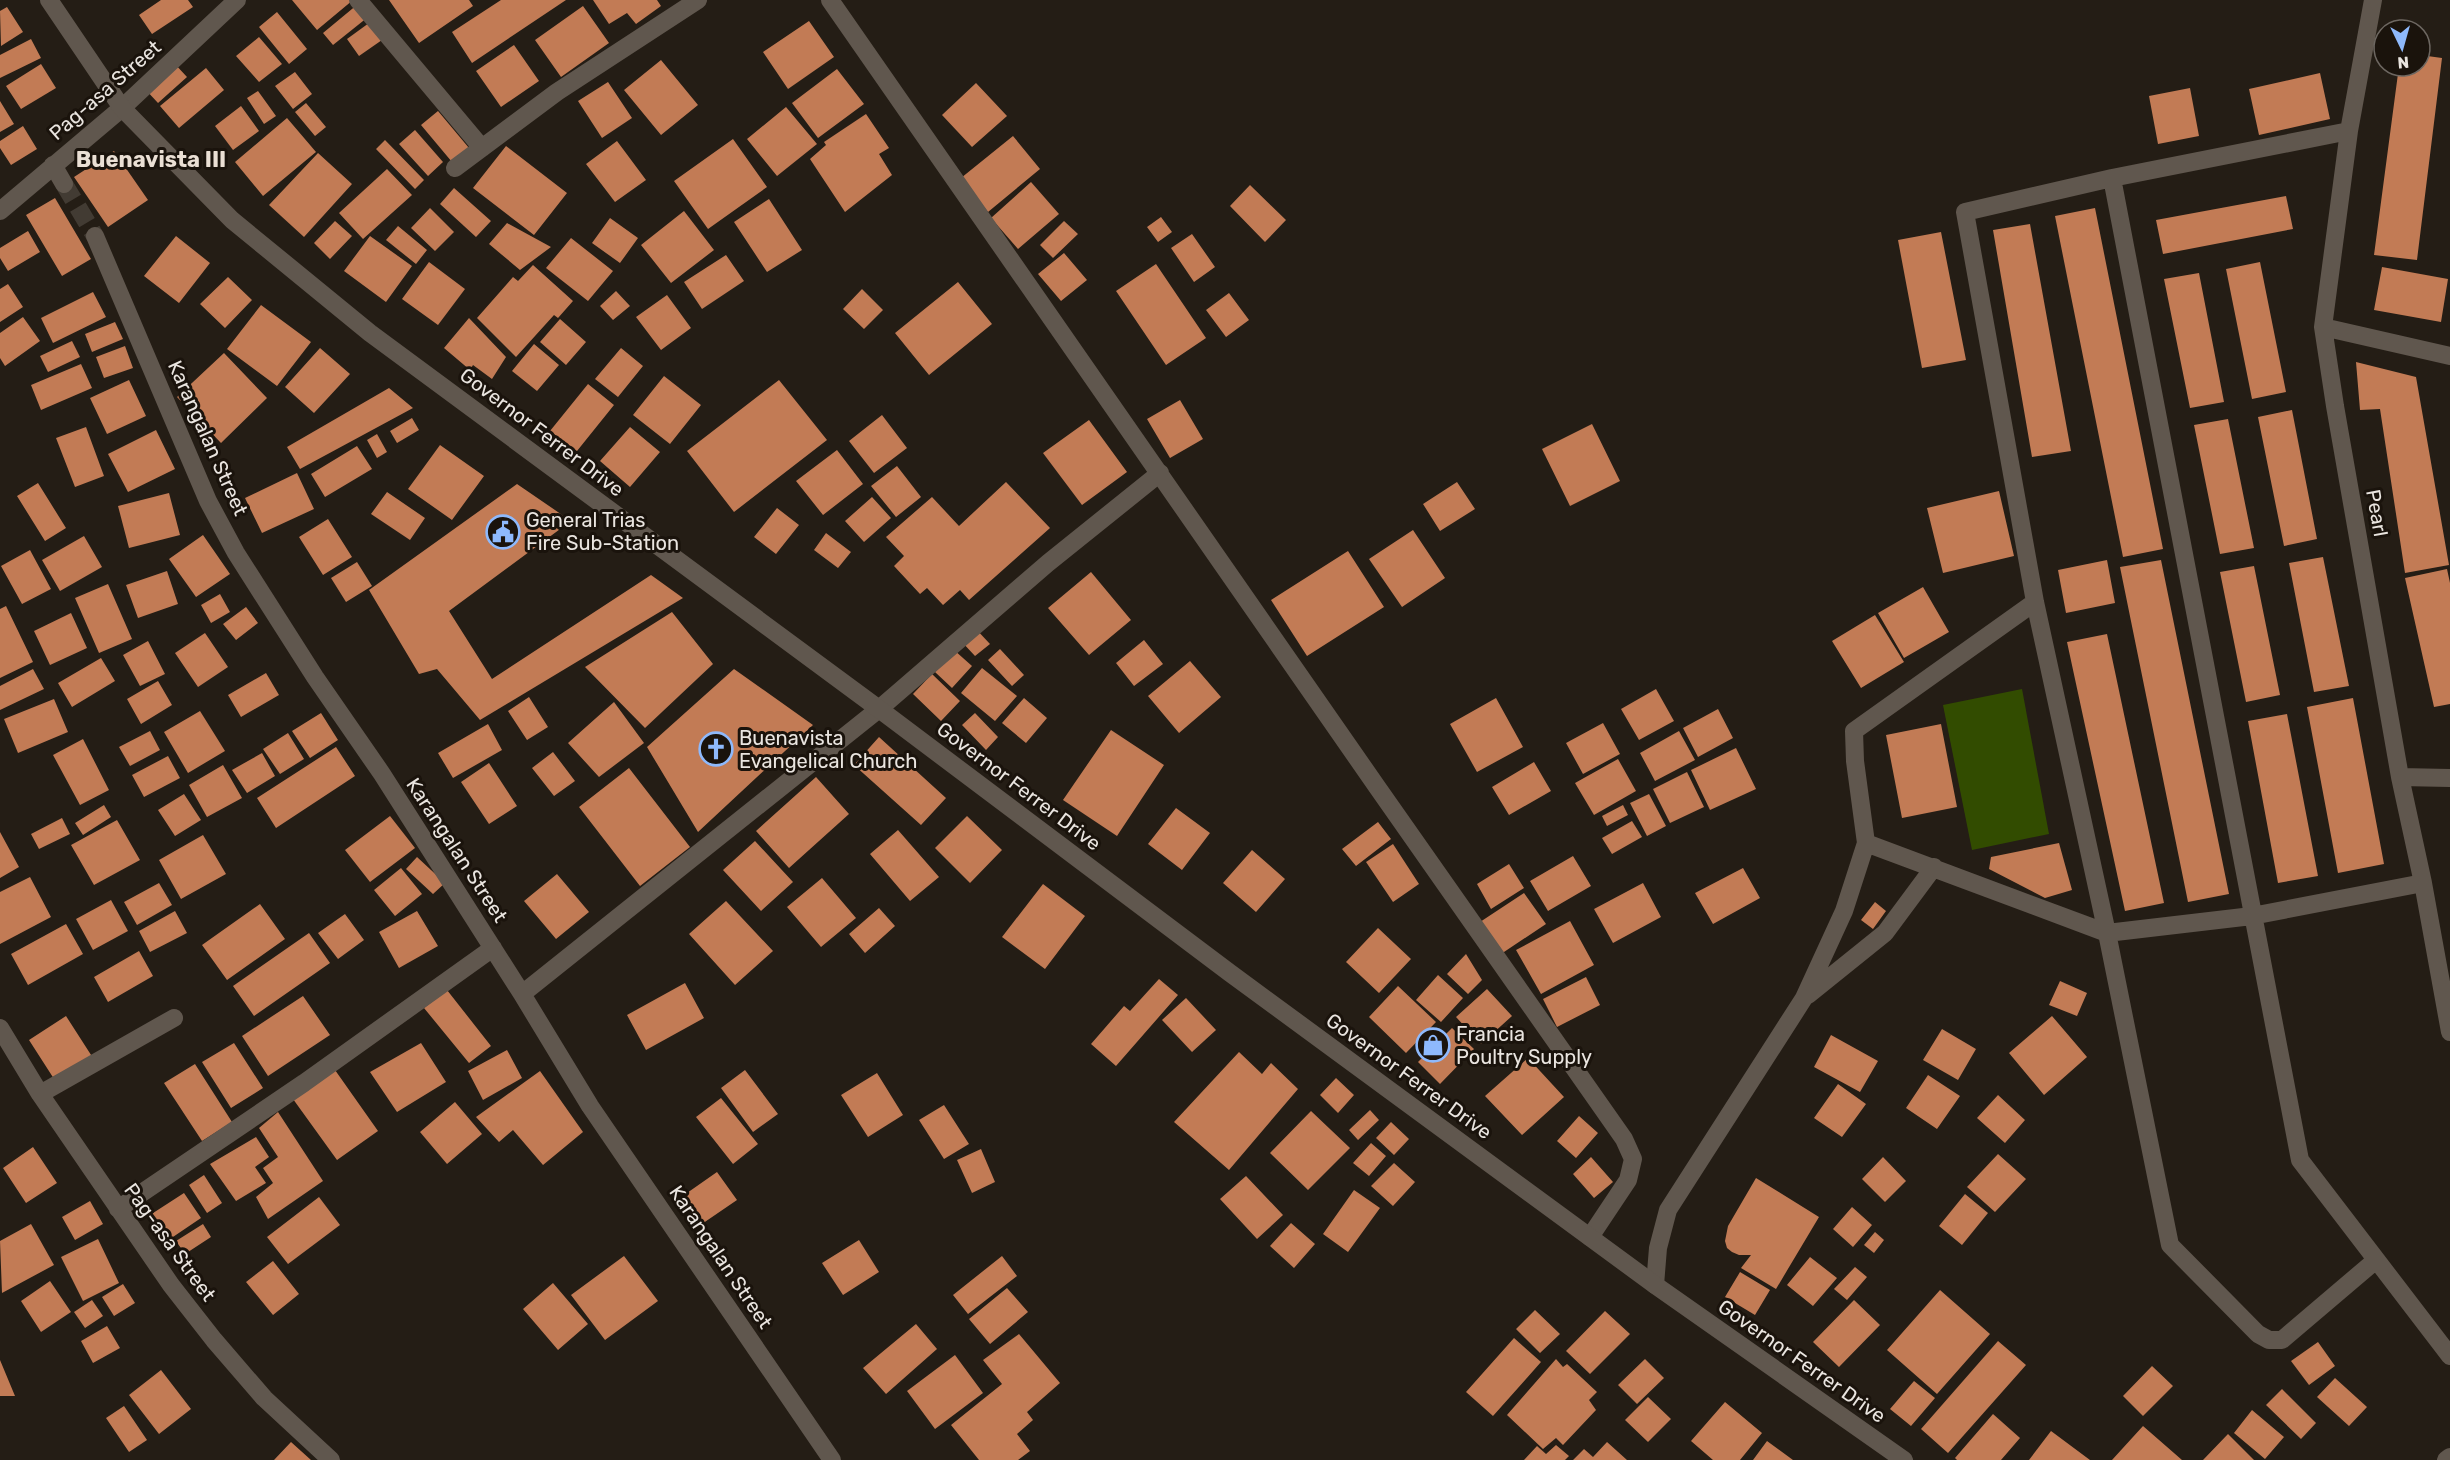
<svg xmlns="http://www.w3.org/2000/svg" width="2450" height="1460" font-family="Rubik,sans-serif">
<rect width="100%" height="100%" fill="#241d15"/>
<path fill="#324c00" d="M2022,689L2049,834L1972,850L1943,705Z"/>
<path fill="#c27b55" d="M161,0H188L193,7L152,34L139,15Z
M292,0H353L317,30Z
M389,0H469L473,6L419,43Z
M501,0H566L472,63L452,32Z
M593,0H657L661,6L636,24L627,13L609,24Z
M358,4L368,17L333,45L323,33Z
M583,6L609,43L561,77L535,40Z
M7,7L23,32L1,46L0,11Z
M277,12L307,49L289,64L259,27Z
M809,21L834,57L788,89L763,52Z
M369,23L382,40L359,56L347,39Z
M259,37L282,64L259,82L236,56Z
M31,39L41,58L0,78V55Z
M514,45L539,81L501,107L476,71Z
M2420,55L2442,58L2417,260L2374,255L2399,66H2420Z
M661,60L698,105L661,135L624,90Z
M174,63L187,77L158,103L145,89Z
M41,64L56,88L21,109L6,86Z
M206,68L224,90L179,128L160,106Z
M837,69L864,104L818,138L792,103Z
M295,72L312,94L293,109L275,86Z
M2320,73L2330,119L2259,135L2249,89Z
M608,82L632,118L602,138L578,101Z
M976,83L1007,116L972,147L942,115Z
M2190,88L2199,136L2158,144L2149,96Z
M258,91L276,116L264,124L247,98Z
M0,101L14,124L0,132Z
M306,103L326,127L315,136L295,112Z
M241,106L259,131L233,150L215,126Z
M786,107L817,144L777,176L747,139Z
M438,111L469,148L452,162L421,125Z
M866,114L889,148L879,154L892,175L845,212L810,159L826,145L824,142Z
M287,118L316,152L263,196L235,162Z
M23,126L37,149L11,165L0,148V141Z
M415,130L443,162L428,176L399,144Z
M1013,136L1040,169L988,212L961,178Z
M733,139L767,187L708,229L674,181Z
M385,140L424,180L415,189L376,149Z
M617,141L646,180L615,202L586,164Z
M506,146L567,193L534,235L473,188Z
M114,151L148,200L108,227L74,177Z
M318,153L352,184L304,237L269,205Z
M387,169L412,195L363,239L339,213Z
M1031,182L1059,214L1018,249L991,218Z
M1250,185L1286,220L1265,242L1230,206Z
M454,188L491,221L476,237L440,204Z
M2286,196L2293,229L2163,254L2156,220Z
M55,198L91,259L62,276L26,215Z
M769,199L802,250L767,272L734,222Z
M430,208L454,232L435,251L411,228Z
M2095,208L2163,549L2123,557L2055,216Z
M684,211L714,250L671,283L641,245Z
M1161,217L1172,232L1158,242L1147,227Z
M610,218L638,238L620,263L592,243Z
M335,221L352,236L330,259L314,243Z
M1064,221L1078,234L1053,258L1040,245Z
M507,223L551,247L520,270L489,244Z
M2030,224L2071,451L2032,457L1993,230Z
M398,226L427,250L416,264L386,240Z
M28,231L40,252L8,271L0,258V248Z
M1941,232L1966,360L1922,368L1898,240Z
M1192,234L1215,267L1194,282L1171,248Z
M176,236L210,263L179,303L144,276Z
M370,236L412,266L386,302L344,271Z
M571,238L613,271L588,301L546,268Z
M1064,253L1087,280L1061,301L1038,274Z
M726,255L744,281L702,309L684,282Z
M429,262L465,289L438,325L402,299Z
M2260,262L2286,392L2252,399L2226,269Z
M1156,264L1206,338L1166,365L1116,291Z
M533,265L573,301L558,318L554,315L516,357L477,318L513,277L518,281Z
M2382,267L2448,279L2441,322L2374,310Z
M2199,273L2224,402L2190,408L2164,279Z
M228,277L252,300L225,328L200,304Z
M958,282L992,324L929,375L895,333Z
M8,284L23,307L0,322V289Z
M862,289L883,310L864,329L843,309Z
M616,291L630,306L613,320L600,306Z
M93,292L106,317L53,343L41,318Z
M1229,293L1249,320L1226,337L1206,310Z
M667,295L691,328L661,350L636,317Z
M261,305L311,342L277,386L227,349Z
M23,317L40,341L5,366L0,358V333Z
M469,318L506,357L492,379L473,365L470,370L444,348Z
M560,319L586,342L566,365L540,342Z
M115,322L123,339L92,352L85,334Z
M72,341L80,357L48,372L40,356Z
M534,344L559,365L537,391L512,371Z
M125,346L133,368L104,378L96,357Z
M320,348L350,374L314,413L285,387Z
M621,348L643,366L618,397L595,379Z
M224,353L267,398L221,443L177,397Z
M2356,362L2416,377L2449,565L2405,573L2380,409L2360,410Z
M81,364L92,388L41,410L31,385Z
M664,376L701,405L670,444L633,415Z
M129,380L146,416L107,434L90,398Z
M779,380L827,440L734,512L687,451Z
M588,384L614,405L577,451L550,431Z
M389,388L413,408L300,469L287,447Z
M1180,400L1203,439L1170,458L1147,419Z
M2292,410L2317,539L2284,546L2258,417Z
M882,415L907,448L874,473L849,441Z
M412,418L419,430L397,443L390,431Z
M2228,419L2254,548L2220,554L2194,425Z
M1089,420L1127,472L1082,505L1043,453Z
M1592,424L1620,481L1570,506L1542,449Z
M86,427L104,476L75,487L56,438Z
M630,427L660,452L630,487L600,461Z
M156,430L175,469L128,492L108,454Z
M377,434L387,452L377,458L367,440Z
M440,445L484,476L452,520L408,489Z
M357,446L372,469L325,497L311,474Z
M837,450L863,484L823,515L796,481Z
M897,466L921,497L896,517L871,486Z
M297,473L314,509L262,533L245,498Z
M1006,482L1050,528L969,600L960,590L943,605L927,588L920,594L894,566L904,556L886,537L932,497L959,526Z
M1457,482L1475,509L1440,531L1423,504Z
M38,483L66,528L45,541L17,496Z
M517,484L571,521L449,611L492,679L651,575L683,598L480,720L437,669L419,674L369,590Z
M1999,491L2014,556L1943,573L1927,508Z
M387,492L425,518L410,540L371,514Z
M169,493L180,535L129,548L118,506Z
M872,497L891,518L864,542L845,521Z
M777,508L799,525L776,554L754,537Z
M328,519L352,557L323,575L299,537Z
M1413,530L1445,578L1402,607L1369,559Z
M826,533L851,552L838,568L814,550Z
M203,535L230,574L196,597L169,559Z
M84,536L102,567L60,591L42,560Z
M30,550L51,589L22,604L1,566Z
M1348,551L1384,607L1307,656L1271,600Z
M2323,557L2349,686L2314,692L2289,563Z
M2107,560L2115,603L2066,613L2058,570Z
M2161,560L2229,894L2188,902L2120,567Z
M357,562L372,586L346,602L331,578Z
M2254,566L2280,695L2246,702L2220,572Z
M2447,569L2450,583V704L2434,707L2405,578Z
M167,571L178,604L138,618L126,585Z
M1091,572L1131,620L1089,655L1048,608Z
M108,584L132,639L99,653L75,598Z
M1923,587L1949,632L1904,658L1878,613Z
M220,594L230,612L211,623L201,605Z
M6,606L33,662L0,678V609Z
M246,607L258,623L236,640L223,624Z
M672,612L713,664L645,728L585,667Z
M71,613L87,648L50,665L34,631Z
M1875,615L1904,662L1861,688L1832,641Z
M975,628L990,644L975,656L961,641Z
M205,633L228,667L198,687L175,653Z
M2107,634L2164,903L2125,911L2067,642Z
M1144,640L1163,664L1134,686L1116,663Z
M148,641L165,674L140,686L123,655Z
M1000,649L1024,675L1012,686L988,660Z
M954,650L972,666L952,688L935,672Z
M101,658L115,681L72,707L58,683Z
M1190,661L1221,697L1179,733L1148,696Z
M982,668L1017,696L995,721L961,693Z
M33,669L44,689L0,710V686Z
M734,669L813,725L698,832L647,747Z
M266,673L279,695L241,717L228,695Z
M932,674L960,701L941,721L913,694Z
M158,681L172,705L141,724L127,699Z
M1656,689L1674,721L1639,740L1621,709Z
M529,697L548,727L527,740L508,711Z
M1024,698L1047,718L1026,743L1002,723Z
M1496,698L1523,747L1477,772L1450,724Z
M2353,698L2384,864L2338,873L2307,707Z
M54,699L68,732L18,753L4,719Z
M614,702L644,743L599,777L568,743Z
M1718,709L1733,738L1698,757L1683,728Z
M200,711L225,751L188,773L164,732Z
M321,713L338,740L310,758L292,731Z
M975,713L998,737L986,750L962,725Z
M2287,714L2318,876L2278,883L2248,721Z
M1603,723L1620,754L1583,774L1566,743Z
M488,724L502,750L453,778L438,753Z
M1941,724L1957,807L1902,818L1886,735Z
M1111,730L1164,765L1117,836L1063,800Z
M150,731L160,750L130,766L119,747Z
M1679,731L1695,760L1655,781L1640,753Z
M288,733L304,759L280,774L263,749Z
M879,737L946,798L921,825L854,765Z
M83,739L109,790L80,805L53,755Z
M336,747L355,776L276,828L257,798Z
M1736,748L1756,789L1710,810L1691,770Z
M553,752L575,781L554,796L532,768Z
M262,753L275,776L247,793L232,770Z
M168,756L180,778L144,797L132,775Z
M1618,759L1636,791L1594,815L1575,783Z
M1534,762L1551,791L1509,815L1492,787Z
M489,763L517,806L489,824L461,782Z
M223,765L242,798L207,817L189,785Z
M629,768L690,847L640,886L579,807Z
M1687,772L1704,807L1670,823L1653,789Z
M816,777L849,814L789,868L756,831Z
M184,794L201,820L175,836L158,810Z
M1649,794L1666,826L1647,836L1630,803Z
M104,805L111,817L83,835L75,823Z
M1623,805L1628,815L1607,826L1602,816Z
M1176,808L1210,833L1182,870L1148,844Z
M390,816L415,848L370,882L345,850Z
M967,816L1002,850L970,883L935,848Z
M62,818L70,834L39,849L31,834Z
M117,820L140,860L94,885L71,845Z
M1632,821L1642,837L1612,854L1602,838Z
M1378,822L1391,839L1356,866L1342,849Z
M898,830L939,877L910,901L870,854Z
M0,832L19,867L0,878Z
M203,835L226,874L181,899L159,860Z
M755,841L793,882L761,911L723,870Z
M2059,843L2072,890L2045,898L1989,869L1991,857Z
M1393,844L1419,884L1393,902L1366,862Z
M1252,850L1285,879L1256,912L1223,883Z
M1573,856L1591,886L1548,911L1530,881Z
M417,857L445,883L433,894L406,869Z
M1509,864L1524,888L1491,909L1477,884Z
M401,868L422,894L395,916L374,890Z
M1743,868L1760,898L1713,924L1695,893Z
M557,874L589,912L556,939L524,901Z
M30,877L51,917L0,944V892Z
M822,878L856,918L821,947L787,907Z
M159,883L172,905L137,925L124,902Z
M1643,883L1661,917L1613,943L1594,909Z
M1043,884L1085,916L1045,969L1002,937Z
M1524,893L1546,924L1501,954L1480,922Z
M111,900L128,931L93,950L76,919Z
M726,901L773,951L735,985L689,934Z
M1875,902L1886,911L1873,929L1861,920Z
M260,904L285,939L227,980L202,945Z
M879,908L895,926L865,953L849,934Z
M175,911L187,933L150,952L139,931Z
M417,911L438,946L399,968L379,932Z
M345,914L364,940L338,959L318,933Z
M1570,921L1594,965L1541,994L1516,950Z
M66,924L83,954L28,985L11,954Z
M1378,928L1411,959L1379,993L1346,962Z
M309,933L330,963L254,1016L233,986Z
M139,951L153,976L108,1002L94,977Z
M1466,954L1482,980L1468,994L1447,974Z
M1438,975L1463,998L1441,1022L1416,1000Z
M1586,977L1600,1005L1557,1027L1543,999Z
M1159,979L1178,995L1116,1066L1091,1044L1124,1006L1130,1011Z
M2060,981L2087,993L2077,1016L2049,1005Z
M685,983L704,1018L646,1050L627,1015Z
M1398,986L1436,1022L1406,1053L1369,1017Z
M1487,989L1512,1016L1481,1044L1456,1017Z
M447,990L491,1046L469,1063L424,1008Z
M303,996L330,1035L268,1076L242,1036Z
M1186,998L1216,1030L1192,1052L1162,1020Z
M66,1016L93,1058L56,1082L29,1040Z
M2052,1016L2087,1057L2044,1095L2009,1053Z
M1452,1028L1474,1049L1440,1084L1418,1062Z
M1942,1029L1976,1049L1958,1080L1923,1060Z
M1831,1035L1878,1061L1860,1092L1814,1067Z
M234,1043L263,1088L231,1108L202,1062Z
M421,1043L446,1082L397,1112L370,1072Z
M507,1050L522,1078L483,1100L468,1071Z
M1239,1052L1262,1074L1271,1063L1298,1089L1229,1170L1174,1122Z
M1528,1058L1564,1097L1522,1135L1485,1096Z
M195,1064L232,1122L202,1141L164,1083Z
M335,1070L378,1131L337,1160L293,1099Z
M745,1070L778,1114L753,1132L721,1088Z
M540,1071L583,1132L543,1165L513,1130L499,1142L476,1117Z
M877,1073L903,1115L868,1137L841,1095Z
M1928,1075L1960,1096L1937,1129L1906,1108Z
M1336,1078L1354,1095L1338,1113L1320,1095Z
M1838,1084L1866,1104L1842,1137L1814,1118Z
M1998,1095L2025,1120L2005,1143L1977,1118Z
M721,1098L758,1144L733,1164L696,1117Z
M455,1102L482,1134L447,1164L420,1132Z
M944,1105L969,1144L944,1159L919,1120Z
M1370,1110L1379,1120L1358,1140L1349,1130Z
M1311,1111L1350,1148L1308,1190L1270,1153Z
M278,1112L323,1181L268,1219L256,1197L273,1183L263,1168L278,1157L259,1128Z
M1579,1116L1598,1133L1576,1158L1557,1141Z
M1391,1122L1409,1139L1394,1155L1376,1138Z
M256,1137L269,1157L255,1167L266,1183L236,1201L210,1164Z
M1371,1143L1386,1156L1369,1176L1353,1163Z
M33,1147L57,1183L26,1203L3,1168Z
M981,1149L995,1182L972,1193L957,1160Z
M1998,1154L2026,1179L1995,1212L1967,1187Z
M1591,1157L1613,1182L1594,1198L1573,1174Z
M1883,1157L1906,1181L1885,1202L1862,1179Z
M1394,1163L1415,1182L1393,1206L1371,1186Z
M717,1172L737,1200L696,1228L677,1200Z
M204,1175L222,1203L207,1213L189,1185Z
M1246,1176L1283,1215L1257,1239L1220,1199Z
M1756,1178L1819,1217L1776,1289L1741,1268L1751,1255H1739L1732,1252L1727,1248L1725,1241L1728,1226Z
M1354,1190L1380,1208L1348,1252L1323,1234Z
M184,1193L201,1218L167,1241L150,1215Z
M1965,1194L1988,1213L1962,1245L1939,1226Z
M319,1197L340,1225L288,1264L267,1237Z
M90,1201L103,1224L75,1240L62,1217Z
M1852,1207L1872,1225L1853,1247L1833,1229Z
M1291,1223L1315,1244L1294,1268L1270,1246Z
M31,1224L54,1265L2,1293L0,1241Z
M203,1224L211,1237L185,1254L176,1241Z
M1875,1232L1884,1240L1874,1253L1864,1245Z
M98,1239L119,1283L83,1301L61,1257Z
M859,1240L879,1272L843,1295L822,1263Z
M624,1256L658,1301L605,1340L571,1295Z
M1002,1256L1017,1276L968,1314L953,1295Z
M1810,1257L1837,1278L1813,1306L1787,1285Z
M273,1261L299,1294L273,1315L246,1282Z
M1855,1267L1867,1277L1847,1300L1834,1289Z
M1740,1272L1770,1290L1755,1315L1725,1297Z
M50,1281L71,1312L41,1332L21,1301Z
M553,1283L588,1324L558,1350L523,1309Z
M123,1284L135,1303L114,1316L102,1297Z
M1007,1288L1028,1312L990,1344L969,1319Z
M1940,1290L1990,1334L1937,1394L1887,1350Z
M92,1300L103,1316L85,1328L74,1312Z
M1854,1300L1880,1325L1839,1367L1813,1342Z
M1535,1310L1560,1334L1540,1353L1516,1329Z
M1605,1311L1630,1334L1590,1374L1566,1351Z
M916,1324L937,1349L886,1394L863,1368Z
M107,1326L120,1348L93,1363L81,1341Z
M1019,1334L1060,1383L1027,1412L1033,1420L1017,1434L1030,1451L1018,1460H979L951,1425L1002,1384L983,1360Z
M1514,1338L1541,1362L1493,1416L1466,1392Z
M1998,1341L2026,1365L1948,1453L1921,1429Z
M2318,1342L2335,1366L2309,1385L2291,1361Z
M955,1355L983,1393L935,1429L907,1391Z
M1556,1359L1563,1367L1567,1364L1597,1392L1589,1400L1596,1410L1563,1445L1556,1438L1543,1449L1507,1415Z
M1645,1359L1664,1378L1637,1404L1618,1385Z
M0,1360L15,1396H0Z
M2152,1366L2173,1386L2143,1416L2123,1396Z
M161,1370L191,1409L159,1434L129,1395Z
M2335,1378L2367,1407L2349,1426L2317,1397Z
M1914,1381L1935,1398L1911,1426L1890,1409Z
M2282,1389L2316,1423L2301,1439L2266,1405Z
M1648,1397L1671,1419L1648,1442L1625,1420Z
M1725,1402L1762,1433L1740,1460H1713L1691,1441Z
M124,1406L147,1440L129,1452L106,1418Z
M2252,1410L2284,1437L2265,1459L2234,1433Z
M1993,1414L2020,1438L2001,1460H1957L1955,1458Z
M2143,1426L2182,1460H2112Z
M2051,1431L2090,1460H2029Z
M2228,1434L2254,1460H2203Z
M1767,1441L1793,1460H1753Z
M291,1442L311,1460H274Z
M1607,1442L1627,1460H1573L1584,1449L1593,1457Z
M1556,1445L1569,1456L1565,1460H1524L1537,1446L1546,1454Z"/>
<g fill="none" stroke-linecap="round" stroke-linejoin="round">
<path stroke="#423b33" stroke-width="18" stroke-dasharray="18 9" stroke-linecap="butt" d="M64,184L95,236"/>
<path stroke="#60574e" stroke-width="18" d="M358,0L482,148
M830,0C1095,380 1357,761 1624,1139L1633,1159L1628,1180L1590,1237
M2373,0L2349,131L2323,327L2335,406L2400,777L2423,883L2450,1032
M2349,131L2112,178L1965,212L2035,602L2107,933L2170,1245L2258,1334L2269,1340H2282L2376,1260
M53,165L64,184
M455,168L557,92L698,0
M2112,178L2300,1160L2450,1356
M0,211L122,108L237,0
M95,236L208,501L236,553L315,677L382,774L522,994L590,1106L832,1460
M2323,327L2450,356
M2400,777L2450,778
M1866,843L2107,933L2252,916L2423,883
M522,994L879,709L1048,563L1160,473
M1808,995L1885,933L1934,867
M0,1028L40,1094L171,1285L214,1340L264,1398L331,1460
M40,1094L174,1018
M118,1209L304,1083L493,948
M1655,1285L1658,1248L1668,1210L1804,998L1844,911L1866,843L1855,761L1854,731L2035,602
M2446,1460L2450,1457"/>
<path stroke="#60574e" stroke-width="18" d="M49,0L122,108L232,220L370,333L879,709L1230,973L1655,1285L1904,1460"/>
</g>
<defs>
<g id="civic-ring" transform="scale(1.725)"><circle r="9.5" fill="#1a130c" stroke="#8eb9fc" stroke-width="1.5"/><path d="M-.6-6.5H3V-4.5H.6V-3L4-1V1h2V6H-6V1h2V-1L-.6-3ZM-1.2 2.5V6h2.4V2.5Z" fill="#8eb9fc"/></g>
<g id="church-ring" transform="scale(1.725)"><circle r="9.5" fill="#1a130c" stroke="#8eb9fc" stroke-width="1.5"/><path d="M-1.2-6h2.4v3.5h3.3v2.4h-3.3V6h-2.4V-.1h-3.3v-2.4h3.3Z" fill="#8eb9fc"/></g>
<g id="shop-ring" transform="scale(1.725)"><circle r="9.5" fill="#1a130c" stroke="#8eb9fc" stroke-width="1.5"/><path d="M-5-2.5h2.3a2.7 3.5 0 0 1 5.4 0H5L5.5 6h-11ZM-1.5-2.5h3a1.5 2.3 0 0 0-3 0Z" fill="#8eb9fc"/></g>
</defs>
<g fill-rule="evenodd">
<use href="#civic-ring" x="503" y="532"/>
<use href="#church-ring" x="716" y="749"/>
<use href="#shop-ring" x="1433" y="1045"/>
</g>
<g text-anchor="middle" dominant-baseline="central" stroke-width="6" stroke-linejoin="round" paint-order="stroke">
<g font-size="20" fill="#eae5e0" stroke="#1a130c">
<text transform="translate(105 90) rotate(-41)">Pag-asa Street</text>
<text transform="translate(542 432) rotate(37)">Governor Ferrer Drive</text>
<text transform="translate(208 438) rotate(66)">Karangalan Street</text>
<text transform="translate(2377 513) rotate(80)">Pearl</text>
<text transform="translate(1019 786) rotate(37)">Governor Ferrer Drive</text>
<text transform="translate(457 850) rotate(57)">Karangalan Street</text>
<text transform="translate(1409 1076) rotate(36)">Governor Ferrer Drive</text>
<text transform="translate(170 1242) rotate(54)">Pag-asa Street</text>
<text transform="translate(721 1257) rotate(56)">Karangalan Street</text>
<text transform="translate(1802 1361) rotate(35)">Governor Ferrer Drive</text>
</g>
<g font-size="20" fill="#eae5e0" stroke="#1a130c" text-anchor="start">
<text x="526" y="520">General Trias<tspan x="526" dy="23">Fire Sub-Station</tspan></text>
<text x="739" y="738">Buenavista<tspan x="739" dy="23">Evangelical Church</tspan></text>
<text x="1456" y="1034">Francia<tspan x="1456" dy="23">Poultry Supply</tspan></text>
</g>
<g font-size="22" font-weight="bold" fill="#eadfd4" stroke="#1a130c">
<text x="151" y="159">Buenavista III</text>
</g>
</g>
<g transform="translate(2402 48) rotate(175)"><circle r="28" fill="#1a130c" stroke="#6d6761" stroke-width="1.5"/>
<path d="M0-4.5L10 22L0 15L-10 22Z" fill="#8eb9fc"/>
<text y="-9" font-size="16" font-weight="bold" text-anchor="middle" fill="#eae5e0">N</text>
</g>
</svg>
